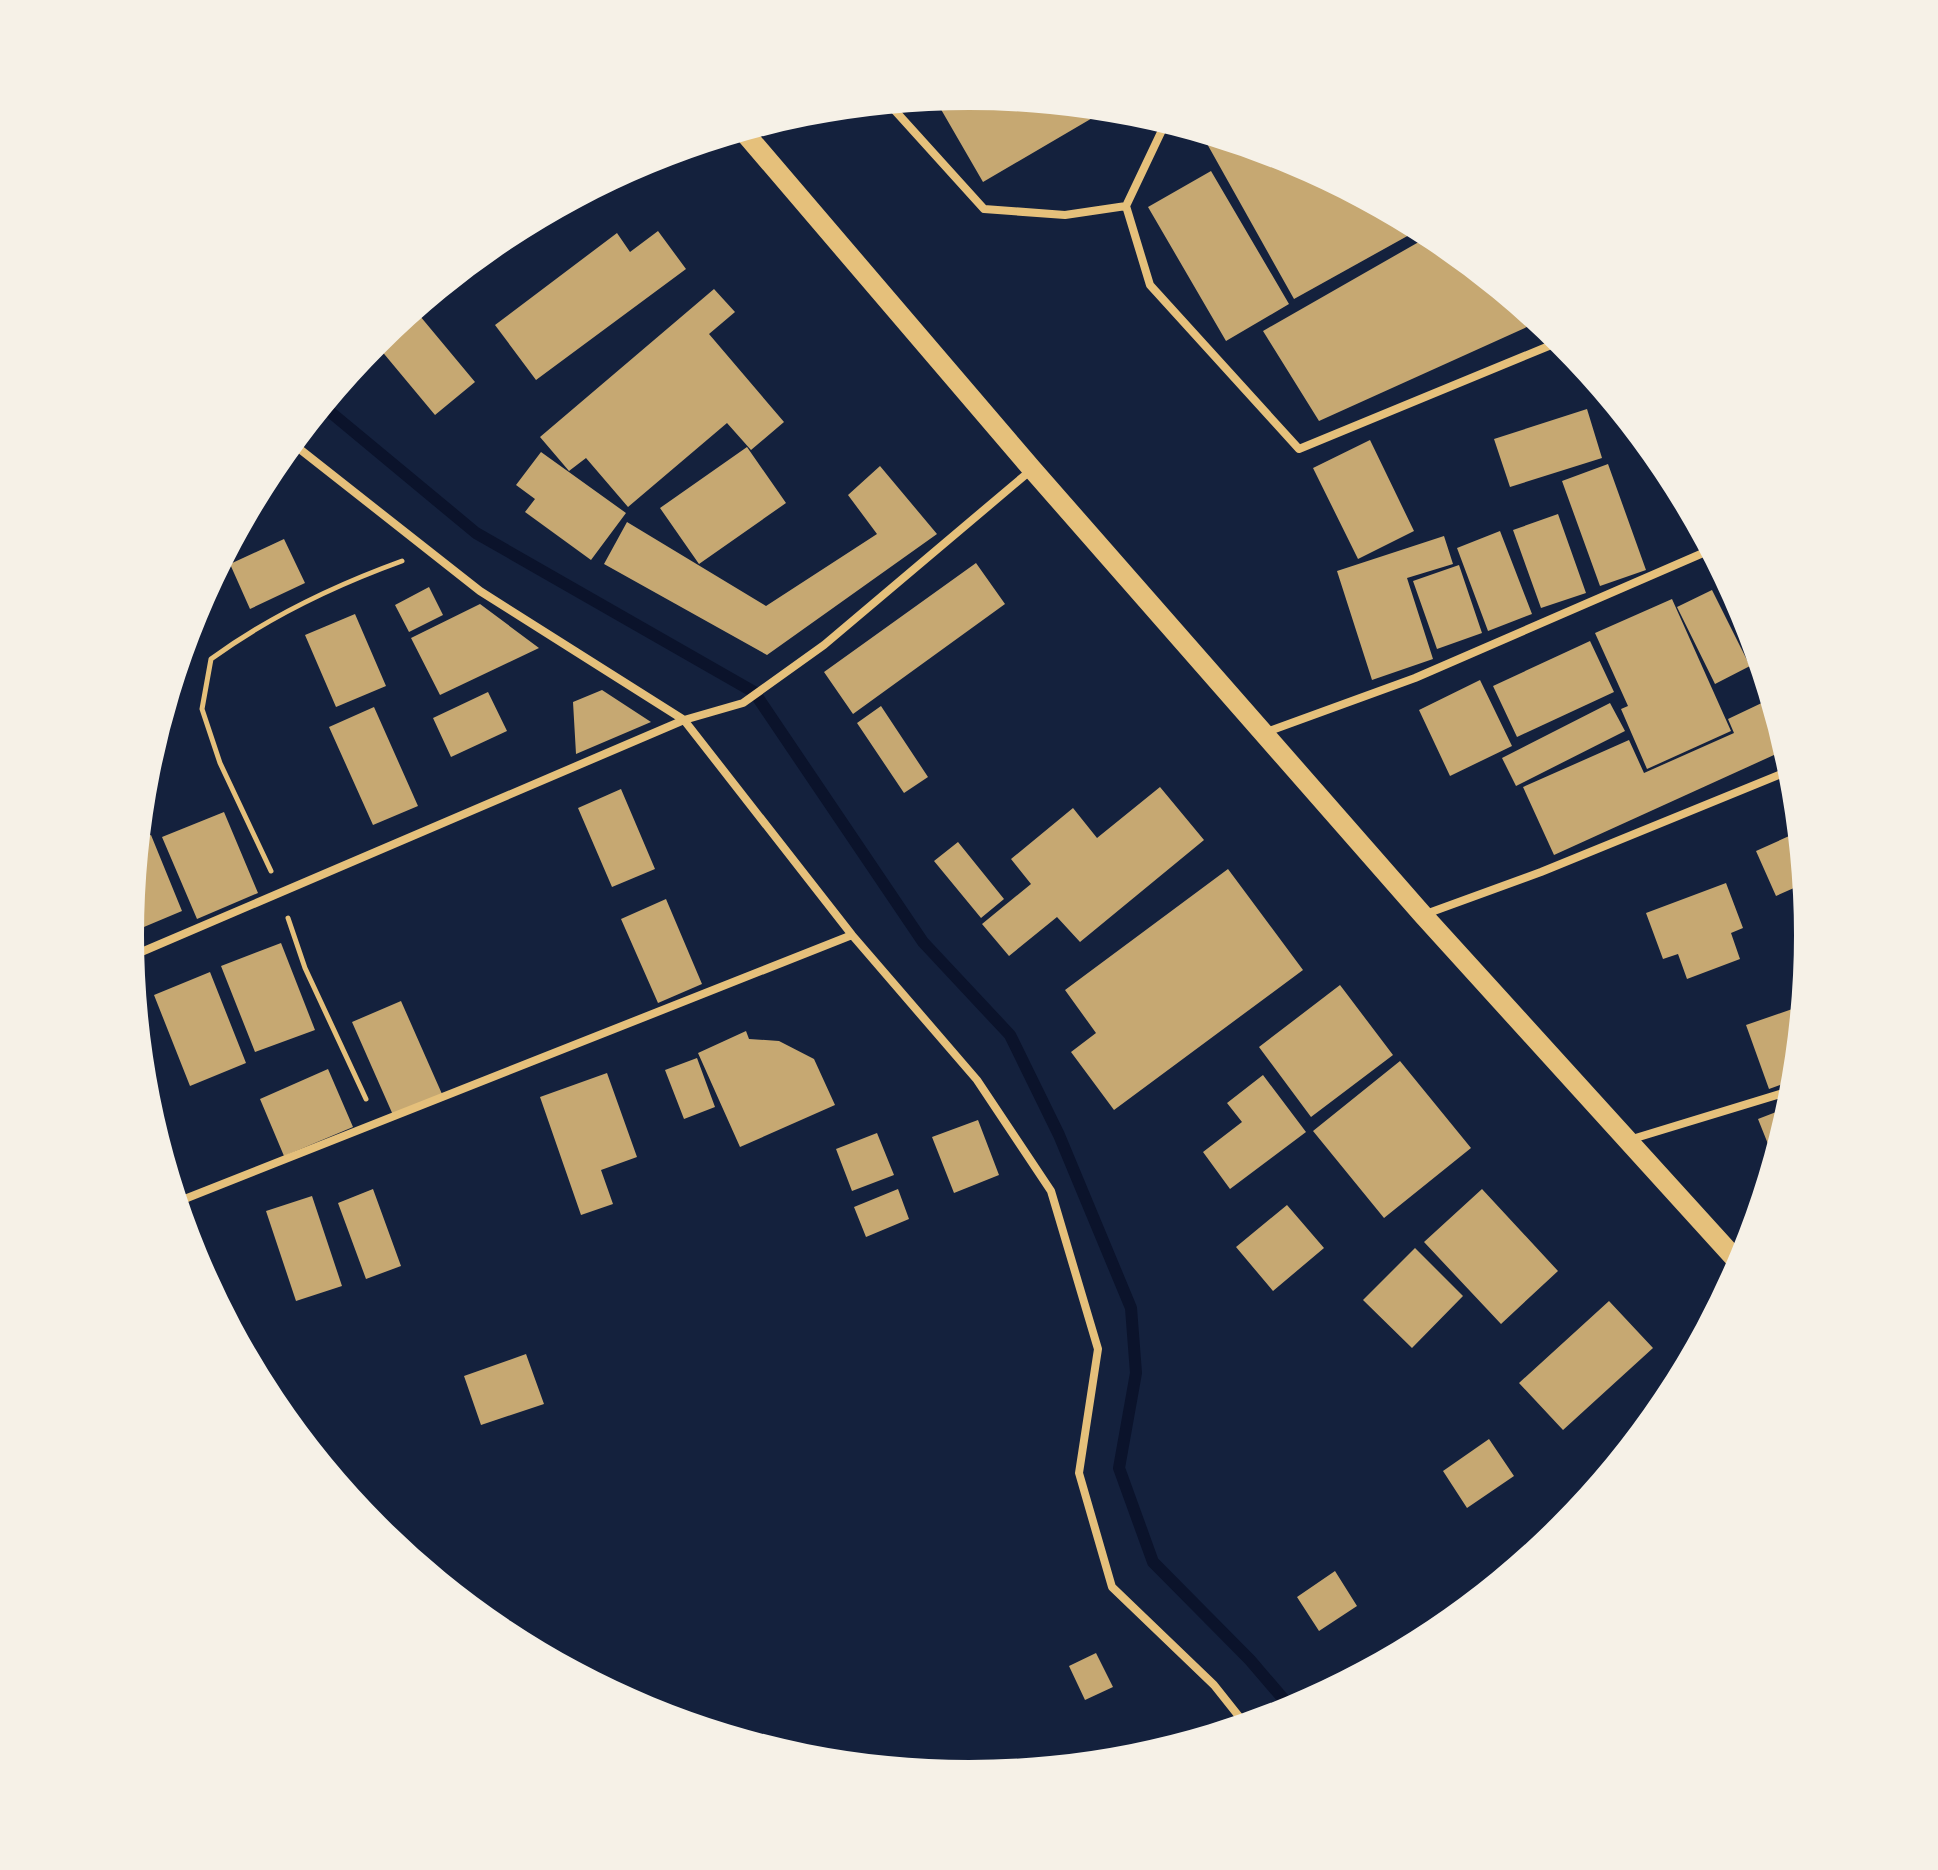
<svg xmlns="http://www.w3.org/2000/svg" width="1938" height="1870" font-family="'Archivo Narrow',sans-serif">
<rect width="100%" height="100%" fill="#14213d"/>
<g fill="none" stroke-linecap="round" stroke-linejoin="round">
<path stroke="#0b132b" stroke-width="12" d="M323,406L476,533L754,692L923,942L1010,1035L1059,1135L1131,1308L1136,1373L1119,1468L1153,1562L1250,1660L1292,1709"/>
</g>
<path fill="#c6a872" d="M969,96L1106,110L983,182L935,99Z
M1201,133L1290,160L1420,229L1294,299Z
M1211,171L1289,304L1226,341L1148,207Z
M658,231L686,269L536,380L495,325L617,233L630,252Z
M1431,235L1538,322L1319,421L1263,331Z
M714,289L735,312L709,334L784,422L751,450L727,423L628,507L586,458L569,471L540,437Z
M415,310L475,382L435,415L375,343Z
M1587,409L1602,458L1510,487L1494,439Z
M1370,440L1414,531L1358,559L1313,468Z
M747,447L786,503L699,564L660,508Z
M541,452L626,513L591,560L525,512L535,499L516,485Z
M1608,464L1646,570L1600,586L1562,481Z
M880,466L937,534L767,655L604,564L627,522L766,606L877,534L848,495Z
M1558,514L1586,593L1541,608L1513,530Z
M1500,531L1532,614L1488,631L1457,548Z
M1444,536L1453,564L1407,578L1433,659L1372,680L1337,571Z
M284,539L305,583L250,609L230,564Z
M976,563L1005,604L853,714L824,672Z
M1459,565L1482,633L1437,649L1413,581Z
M429,587L443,615L409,632L395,605Z
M1712,590L1750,666L1715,684L1677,607Z
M1672,599L1731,731L1647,769L1621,709L1628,706L1595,633Z
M480,604L539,648L440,695L411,638Z
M355,614L386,686L336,707L305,635Z
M1590,641L1614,692L1517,737L1493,686Z
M1480,680L1512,746L1450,776L1419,710Z
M602,690L651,722L576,754L573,702Z
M488,692L507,731L451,757L433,718Z
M1768,700L1785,750L1554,855L1523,787L1629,740L1644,773L1734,733L1728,719Z
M1610,703L1625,731L1516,786L1502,758Z
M881,706L928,777L904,793L857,723Z
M374,707L418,806L373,825L329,727Z
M1160,787L1204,840L1080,942L1057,917L1009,956L982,924L1031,884L1011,859L1073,808L1097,838Z
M621,789L655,869L612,887L578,808Z
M224,812L258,893L197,919L162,837Z
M1798,832L1803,884L1776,896L1756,851Z
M151,835L182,911L132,932L139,839Z
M958,842L1004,899L981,918L934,861Z
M1228,869L1303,970L1114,1110L1071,1052L1096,1033L1065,990Z
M1726,883L1743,928L1731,933L1740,959L1687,979L1678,954L1663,959L1646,913Z
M666,899L702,984L658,1003L621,919Z
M281,943L315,1030L255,1052L221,966Z
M210,972L246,1063L190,1086L154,995Z
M1340,985L1393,1055L1311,1117L1259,1047Z
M401,1001L442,1094L393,1115L352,1022Z
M1801,1006L1794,1080L1769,1089L1746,1025Z
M746,1031L749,1039L779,1041L814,1059L835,1105L740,1147L698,1053Z
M697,1058L715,1107L684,1119L665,1070Z
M1400,1061L1471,1148L1384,1218L1313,1131Z
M328,1069L353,1127L284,1156L260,1099Z
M607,1073L637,1157L601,1170L613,1204L581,1215L540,1097Z
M1263,1075L1306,1132L1230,1189L1203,1152L1242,1122L1227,1103Z
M1789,1107L1774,1159L1758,1119Z
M978,1120L999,1175L954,1193L932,1137Z
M877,1133L894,1175L852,1191L836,1149Z
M373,1189L401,1266L366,1279L338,1203Z
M898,1189L909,1219L866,1237L854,1207Z
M1482,1189L1558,1271L1501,1324L1424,1242Z
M312,1196L342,1286L296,1301L266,1211Z
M1287,1205L1324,1248L1273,1291L1236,1247Z
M1415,1248L1463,1296L1412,1348L1363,1300Z
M1609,1301L1653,1348L1563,1430L1519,1383Z
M526,1354L544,1404L481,1425L464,1376Z
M1489,1439L1514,1476L1467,1508L1443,1471Z
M1335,1571L1357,1606L1319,1631L1297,1597Z
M1096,1653L1113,1687L1085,1700L1069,1666Z"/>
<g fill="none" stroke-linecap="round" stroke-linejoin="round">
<path stroke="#e5c07b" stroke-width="5" d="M271,871L220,763L202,709L211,659C270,616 333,586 402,561
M288,918L305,968L366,1099"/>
<path stroke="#e5c07b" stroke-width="8" d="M889,104L984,209L1065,215L1126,206L1164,126L1169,123
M1126,206L1150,285L1299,449L1561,341
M292,443L480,591L684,720L852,935L977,1080L1051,1191L1098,1349L1079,1473L1112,1587L1214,1685L1245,1724
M1264,733L1415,678L1710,550
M1423,915L1541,872L1791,770
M132,956L684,720L743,703L824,645L1030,471
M1629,1140L1793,1090
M177,1202L852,935"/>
<path stroke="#e5c07b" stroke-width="20" d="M743,131L1032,469L1423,915L1740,1264"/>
</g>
<path d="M0 0H1938V1870H0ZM144 935a825 825 0 1 1 1650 0a825 825 0 1 1-1650 0Z" fill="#f6f1e7" fill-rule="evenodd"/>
</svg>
